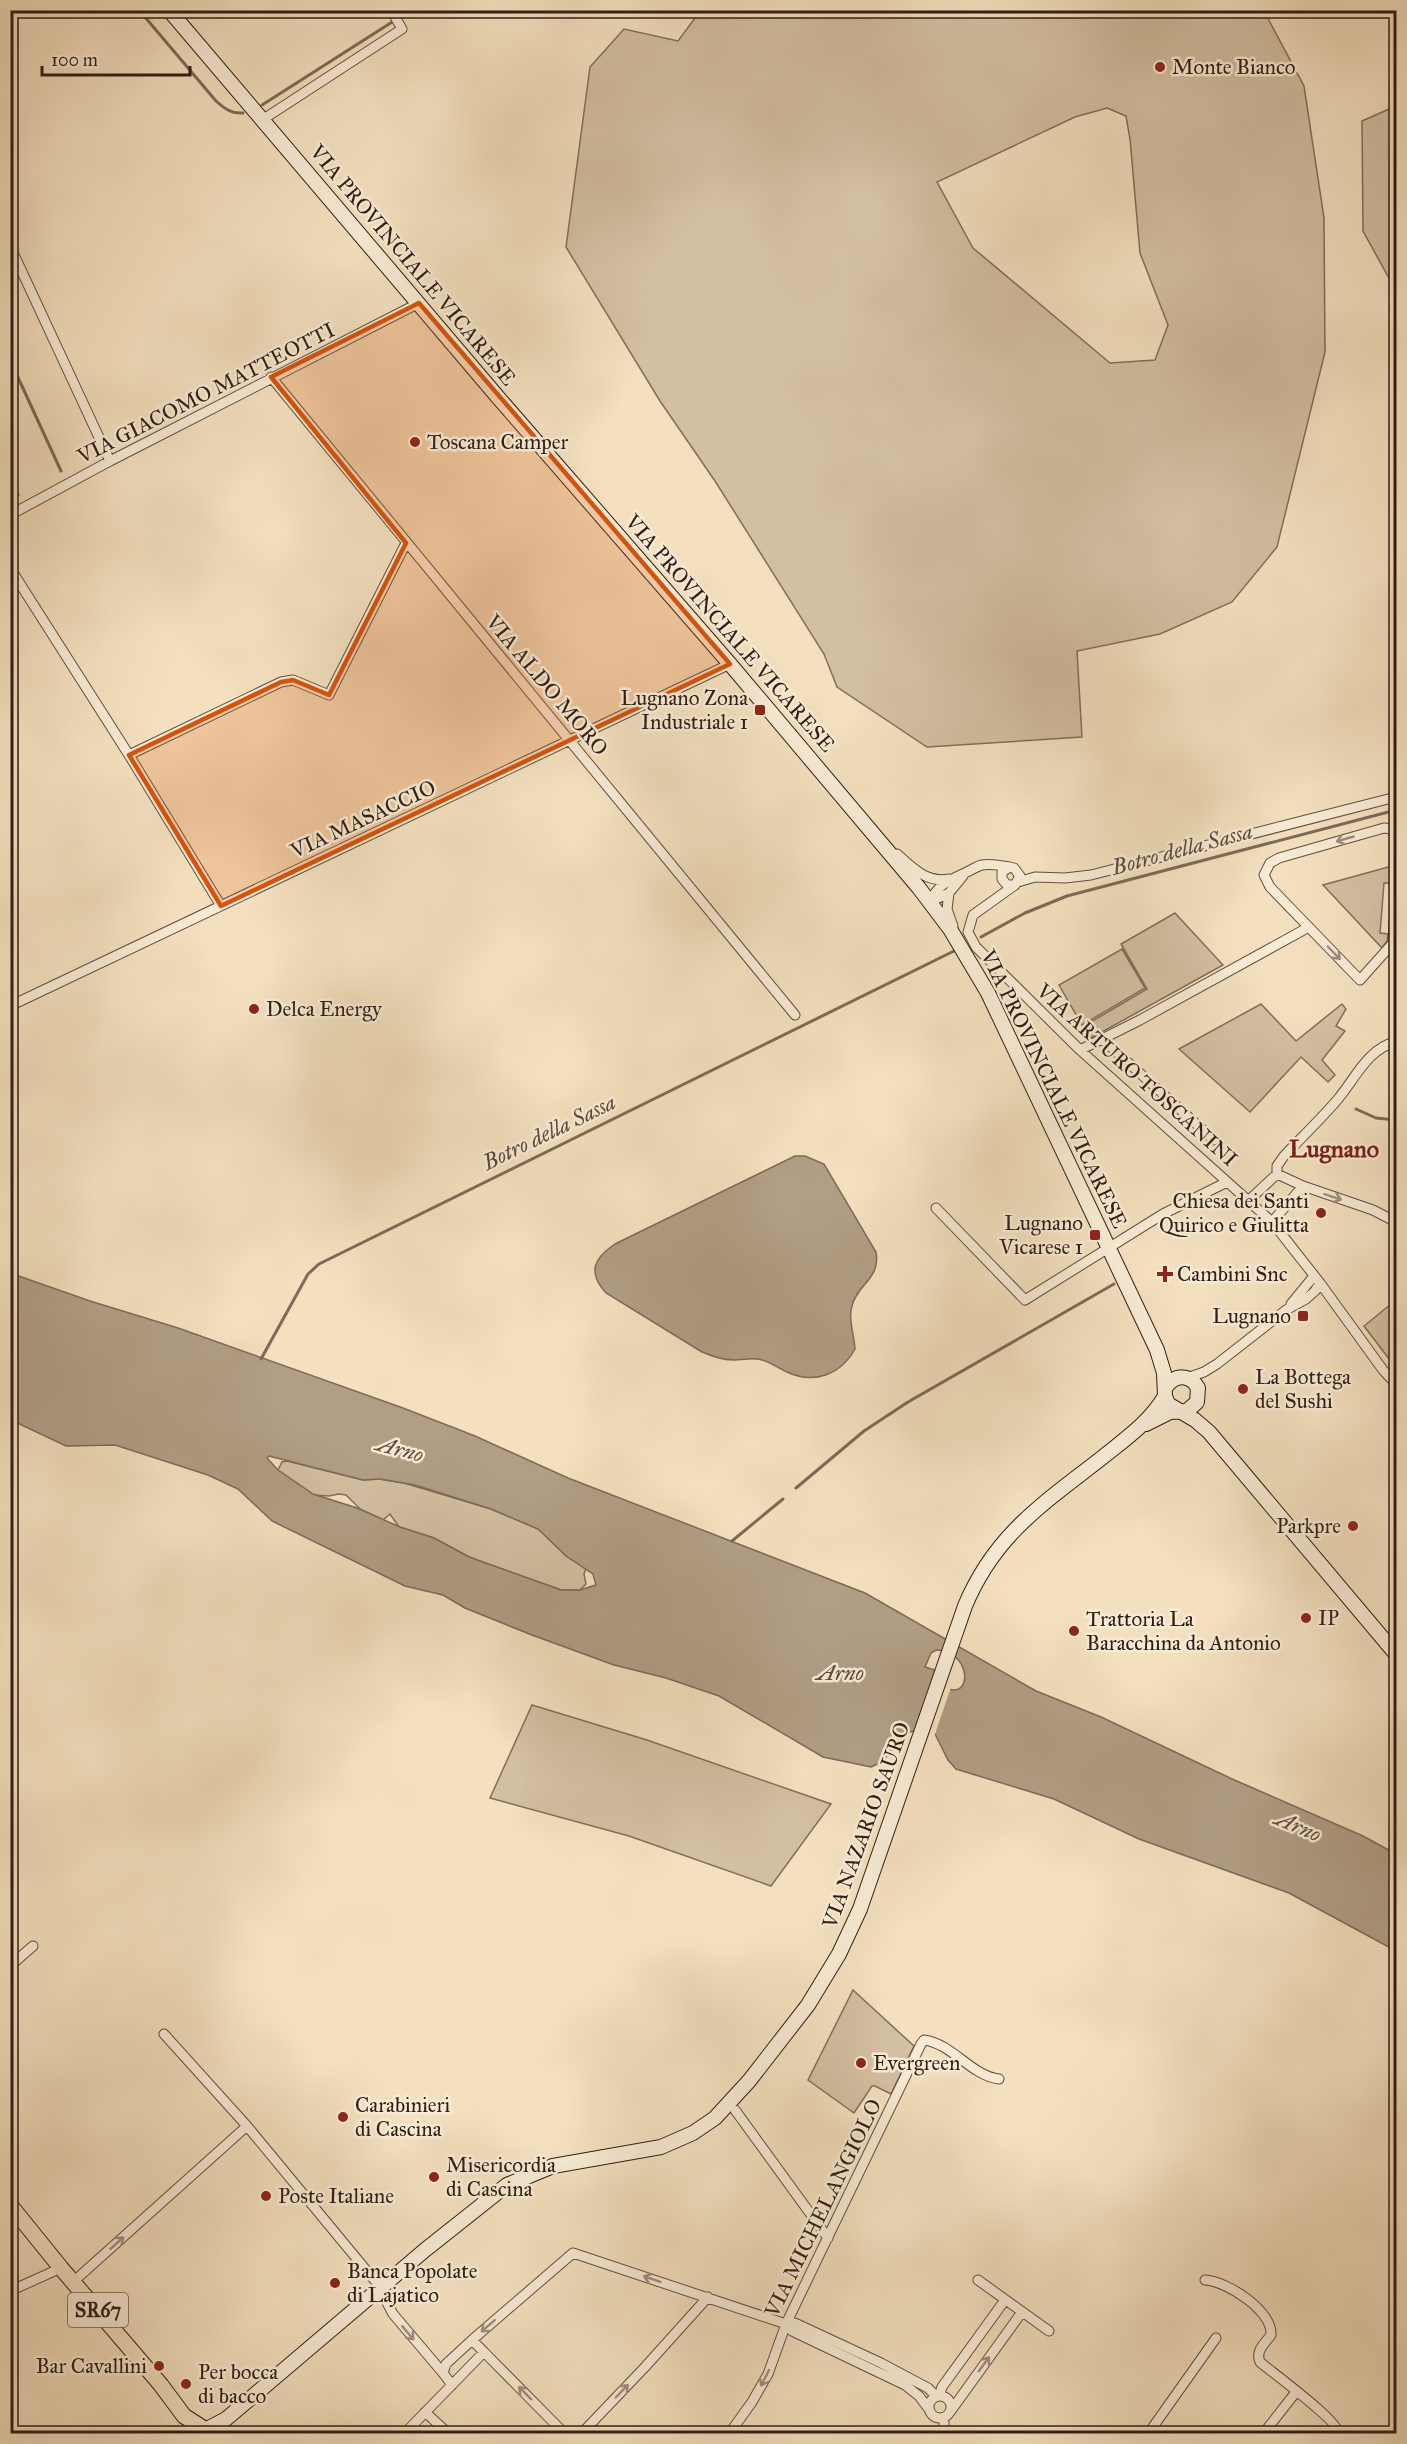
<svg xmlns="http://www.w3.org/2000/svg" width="1407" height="2444" font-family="'IM FELL Great Primer',serif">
<rect width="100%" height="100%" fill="#f4e0bf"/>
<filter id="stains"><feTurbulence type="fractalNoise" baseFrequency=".00333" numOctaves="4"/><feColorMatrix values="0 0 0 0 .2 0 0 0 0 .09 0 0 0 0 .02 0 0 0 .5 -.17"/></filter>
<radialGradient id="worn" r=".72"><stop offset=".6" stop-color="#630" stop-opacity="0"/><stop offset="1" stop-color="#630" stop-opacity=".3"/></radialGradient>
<path fill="#d3bfa2" stroke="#816e5b" stroke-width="1.5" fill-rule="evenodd" d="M701,10L1264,11L1304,86L1324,218L1325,352L1277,547L1232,602L1160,634L1077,651L1082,737L927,747L837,687L824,654L715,481L660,401L566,247L590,67L624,29L678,41ZM1107,108L1126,116L1130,139L1140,253L1168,325L1155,360L1110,363L973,248L937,182L1075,117Z
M1396,106V291L1363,231L1362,121Z
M1392,866L1391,883H1384L1380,933L1388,934L1387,941L1382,948L1323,885Z
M1175,913L1223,965L1091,1038L1084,1026L1147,989L1121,944Z
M1122,949L1145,988L1082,1025L1059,985Z
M1261,1004L1296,1041L1342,1004L1346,1009L1336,1026L1345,1031L1322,1060L1335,1075L1328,1082L1301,1057L1250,1112L1179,1049Z
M1396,1300V1368L1364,1326Z
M287,1461L363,1480L379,1479L404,1483L491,1509L543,1531L566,1556L586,1568L584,1574L586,1584L580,1590H561L469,1557L434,1538L399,1527L390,1514L383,1520L360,1509L346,1495L339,1494L329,1496L313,1495L278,1470L282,1462Z
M532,1705L647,1740L831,1804L771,1886L629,1836L490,1798Z
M853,1990L914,2046L891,2094L875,2086H872L854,2113L808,2080Z"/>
<path fill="#b19e85" stroke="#7d6a58" stroke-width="1.5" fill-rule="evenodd" d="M795,1156H805L824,1164L876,1252C881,1279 857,1284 852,1306C848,1319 854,1335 855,1349C841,1374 815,1385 787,1372C777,1368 769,1360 757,1359C750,1358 742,1360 734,1360C722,1360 712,1356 702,1352L606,1293C587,1272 594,1258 615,1244Z
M10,1273L90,1301L178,1328L403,1408L475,1436L568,1478L865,1593L1036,1691L1101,1717L1230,1778L1363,1836L1396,1854V1951L1289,1893L1139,1839L1054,1799L956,1769L948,1760L935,1734C895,1719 900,1756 871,1767L823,1757L719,1696L666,1678L614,1665L532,1635L465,1608L443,1595L405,1586L272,1521L238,1489L208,1475L115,1445L66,1446L11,1420ZM269,1456L363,1480L380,1479L415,1485L491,1509L538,1529L566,1556L593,1574L596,1585L580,1590H561L469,1557L434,1538L400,1527L357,1508L313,1494L278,1470L267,1458ZM936,1650C970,1650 973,1697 949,1689C943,1688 937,1682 932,1679L935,1670L925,1667L931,1653Z"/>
<path fill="#f4e0bf" d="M936,1667L939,1681L951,1687L934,1737L928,1733H913Z"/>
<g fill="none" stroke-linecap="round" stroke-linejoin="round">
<path stroke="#7d6a58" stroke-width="3" d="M139,10L216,101C225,109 232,114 243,113
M262,105L411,10
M10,360L61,471
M10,478L18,495
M981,937L1025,913L1067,896L1396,810
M1356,1109L1376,1118L1396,1120
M261,1359L308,1274L319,1264L954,951
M796,1488L864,1431L908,1402L1114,1284
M732,1541L783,1499"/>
<g stroke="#604e3f" stroke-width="11">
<path id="street" d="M262,120L402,29L391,10
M10,246L110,461
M271,377L795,1015
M10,515L110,461L419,303
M10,568L129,755
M1396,837L1391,829L1384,828L1279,858L1270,863L1264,875L1270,887L1360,980L1393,943L1396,889
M897,854C913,868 926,883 949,879
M1018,882L1035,877L1065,878L1091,875L1396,797
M1015,885L973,915L968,932L976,947L1080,1050L1272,1222L1320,1283L1383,1370L1396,1384
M949,893L947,909L953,926
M930,902C938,883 951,880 969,871C973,869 977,866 982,865C991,863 1005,866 1014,868L1020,876L1015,885H1007L1002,879V872L1010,867
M930,902L949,893L963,876
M221,906L129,755L281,682L293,680L329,695L406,543
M10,1006L730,664
M1102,1039L1214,1140
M1080,1050L1140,1020L1309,927
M1277,1174L1303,1186
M1248,1201L1277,1174V1166L1284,1156C1302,1137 1321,1119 1338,1099C1355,1079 1368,1048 1396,1042
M936,1208L1025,1300L1163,1214L1227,1182
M1272,1222L1303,1186L1373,1210L1396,1222
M1291,1304L1314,1276
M1187,1378L1204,1372L1217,1364L1286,1310L1306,1299L1315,1291L1320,1283
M10,1966L33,1946
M164,2034L247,2126L376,2282L393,2314L443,2373
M735,2110L828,2238
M978,2280L1049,2331
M1205,2280C1227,2281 1273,2311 1271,2335C1265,2343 1255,2351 1260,2362C1273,2373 1340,2422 1339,2434
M73,2282L247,2126
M10,2291L61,2268
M786,2324L792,2331L905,2385L919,2396L928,2408
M472,2340L573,2253L786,2324L795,2323L881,2363L928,2388L936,2396
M484,2352L565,2434
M929 2407a11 11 0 1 1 22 0a11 11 0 1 1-22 0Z
M939,2396L942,2387L1005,2300
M425,2412L449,2434
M950,2412L1022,2312
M944,2418V2434
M404,2434L484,2352L472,2340L446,2364L443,2373L452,2385
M581,2434L645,2367L708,2297
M729,2434L752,2402L768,2374L786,2324L921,2044L924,2040C953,2044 970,2075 999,2079
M1148,2434L1216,2338
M1263,2434L1296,2392"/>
</g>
<g stroke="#2f1d14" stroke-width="16">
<path id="secondary" d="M169,10L496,395L730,664L919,888L950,929L988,993L1157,1350L1164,1373L1165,1396L1168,1404L1195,1420L1209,1432L1396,1654
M1146,1424L1170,1412L1187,1411L1197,1402L1198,1388C1190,1374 1175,1374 1166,1387
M207,2429L226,2419L425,2250L507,2185L553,2166L661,2147L693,2133L715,2118L749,2081L808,2005L839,1954L860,1909L965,1606C995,1534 1044,1503 1103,1457C1124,1440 1151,1421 1165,1396"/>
</g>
<g stroke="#2f1d14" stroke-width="17">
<path id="primary" d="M10,2205L61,2268L161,2385L184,2416L212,2434"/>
</g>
<use href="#street" stroke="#f8ebd5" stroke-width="9"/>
<use href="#secondary" stroke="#f8ebd5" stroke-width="14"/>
<use href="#primary" stroke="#f4e0bf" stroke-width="15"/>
</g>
<defs><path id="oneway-shaft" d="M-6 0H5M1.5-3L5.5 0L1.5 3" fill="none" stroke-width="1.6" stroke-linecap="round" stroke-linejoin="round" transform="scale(1.5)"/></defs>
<g stroke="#9e8e7e">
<use href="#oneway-shaft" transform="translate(1345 839) rotate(164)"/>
<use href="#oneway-shaft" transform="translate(1334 953) rotate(46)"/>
<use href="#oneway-shaft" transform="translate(1333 1197) rotate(18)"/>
<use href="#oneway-shaft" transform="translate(117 2243) rotate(-42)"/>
<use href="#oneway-shaft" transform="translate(652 2279) rotate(-161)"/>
<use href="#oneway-shaft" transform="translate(488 2326) rotate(139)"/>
<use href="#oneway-shaft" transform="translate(408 2333) rotate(50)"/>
<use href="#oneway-shaft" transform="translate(984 2364) rotate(-54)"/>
<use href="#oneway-shaft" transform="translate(765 2378) rotate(117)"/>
<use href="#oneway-shaft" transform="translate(622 2391) rotate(-46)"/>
<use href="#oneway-shaft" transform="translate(525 2393) rotate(-135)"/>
</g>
<path fill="#d6530d" fill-opacity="0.2" stroke="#d6530d" stroke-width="4.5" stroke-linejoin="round" d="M419,303L730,664L221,906L129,755L281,682L293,680L329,695L406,543L271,377Z"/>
<g fill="#8f2418" stroke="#f8ebd5" stroke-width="2">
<circle cx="1160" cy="67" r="6"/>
<circle cx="415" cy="442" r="6"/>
<rect x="754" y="704" width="12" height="12" rx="3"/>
<circle cx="254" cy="1009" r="6"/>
<circle cx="1321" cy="1213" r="6"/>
<rect x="1089" y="1229" width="12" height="12" rx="3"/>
<path d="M1162 1265h6v6h6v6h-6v6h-6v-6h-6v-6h6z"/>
<rect x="1297" y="1310" width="12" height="12" rx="3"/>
<circle cx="1243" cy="1389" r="6"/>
<circle cx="1353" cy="1526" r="6"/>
<circle cx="1306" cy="1618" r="6"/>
<circle cx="1074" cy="1631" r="6"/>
<circle cx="861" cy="2063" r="6"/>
<circle cx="343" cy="2117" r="6"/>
<circle cx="434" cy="2177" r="6"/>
<circle cx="266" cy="2196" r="6"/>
<circle cx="335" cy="2283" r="6"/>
<circle cx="159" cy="2366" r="6"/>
<circle cx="186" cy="2384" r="6"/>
</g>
<g text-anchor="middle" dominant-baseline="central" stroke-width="5" stroke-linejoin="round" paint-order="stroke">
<rect fill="#f8ebd5" stroke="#6b5b4e" stroke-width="1.5" x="68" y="2293" width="60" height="34" rx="4.5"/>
<g font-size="20" font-weight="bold" fill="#2f1d14">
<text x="98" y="2310">SR67</text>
</g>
<g font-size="21" fill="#2f1d14" stroke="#f8ebd5" text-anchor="start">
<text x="1172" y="67">Monte Bianco</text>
<text x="427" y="442">Toscana Camper</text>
<text x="748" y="698" text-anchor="end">Lugnano Zona<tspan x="748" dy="24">Industriale 1</tspan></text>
<text x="266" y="1009">Delca Energy</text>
<text x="1309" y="1201" text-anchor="end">Chiesa dei Santi<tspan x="1309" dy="24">Quirico e Giulitta</tspan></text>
<text x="1083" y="1223" text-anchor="end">Lugnano<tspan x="1083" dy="24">Vicarese 1</tspan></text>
<text x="1177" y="1274">Cambini Snc</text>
<text x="1291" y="1316" text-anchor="end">Lugnano</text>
<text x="1255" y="1377">La Bottega<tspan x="1255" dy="24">del Sushi</tspan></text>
<text x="1341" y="1526" text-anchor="end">Parkpre</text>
<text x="1318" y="1618">IP</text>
<text x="1086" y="1619">Trattoria La<tspan x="1086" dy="24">Baracchina da Antonio</tspan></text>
<text x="873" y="2063">Evergreen</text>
<text x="355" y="2105">Carabinieri<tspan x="355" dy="24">di Cascina</tspan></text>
<text x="446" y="2165">Misericordia<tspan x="446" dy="24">di Cascina</tspan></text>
<text x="278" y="2196">Poste Italiane</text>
<text x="347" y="2271">Banca Popolate<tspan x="347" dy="24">di Lajatico</tspan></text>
<text x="147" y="2366" text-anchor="end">Bar Cavallini</text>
<text x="198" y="2372">Per bocca<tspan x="198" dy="24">di bacco</tspan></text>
</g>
<g font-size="21" fill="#2f1d14" stroke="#f8ebd5">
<text transform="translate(413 265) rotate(50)">VIA PROVINCIALE VICARESE</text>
<text transform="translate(206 393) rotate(-27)">VIA GIACOMO MATTEOTTI</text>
<text transform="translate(730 633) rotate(49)">VIA PROVINCIALE VICARESE</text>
<text transform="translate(547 685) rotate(50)">VIA ALDO MORO</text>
<text transform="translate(363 819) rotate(-25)">VIA MASACCIO</text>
<text transform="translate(1137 1075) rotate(42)">VIA ARTURO TOSCANINI</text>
<text transform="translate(1054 1089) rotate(64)">VIA PROVINCIALE VICARESE</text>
<text transform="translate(866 1825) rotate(-70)">VIA NAZARIO SAURO</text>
<text transform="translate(823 2208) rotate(-64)">VIA MICHELANGIOLO</text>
</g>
<g font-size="22" font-style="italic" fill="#5c4a3c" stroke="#f8ebd5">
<text transform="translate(1182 849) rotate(-15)">Botro della Sassa</text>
<text transform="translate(549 1132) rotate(-26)">Botro della Sassa</text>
<text transform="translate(400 1449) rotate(15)">Arno</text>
<text x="840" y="1672">Arno</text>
<text transform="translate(1298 1826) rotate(23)">Arno</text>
</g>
<g font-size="24" font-weight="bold" fill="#7a1f14" stroke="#f8ebd5">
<text x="1334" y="1149">Lugnano</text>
</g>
</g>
<rect width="1407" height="2444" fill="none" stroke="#f4e0bf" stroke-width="36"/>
<rect x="12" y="12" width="1383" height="2420" fill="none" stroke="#2f1d14" stroke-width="3"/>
<rect x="18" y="18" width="1371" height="2408" fill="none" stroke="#2f1d14" stroke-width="1.5"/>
<path d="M42 66v9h148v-9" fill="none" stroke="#2f1d14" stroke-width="3"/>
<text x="51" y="66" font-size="18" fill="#2f1d14" stroke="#f8ebd5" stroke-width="4.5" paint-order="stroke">100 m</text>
<rect width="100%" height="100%" filter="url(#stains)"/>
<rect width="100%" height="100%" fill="url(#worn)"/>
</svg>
